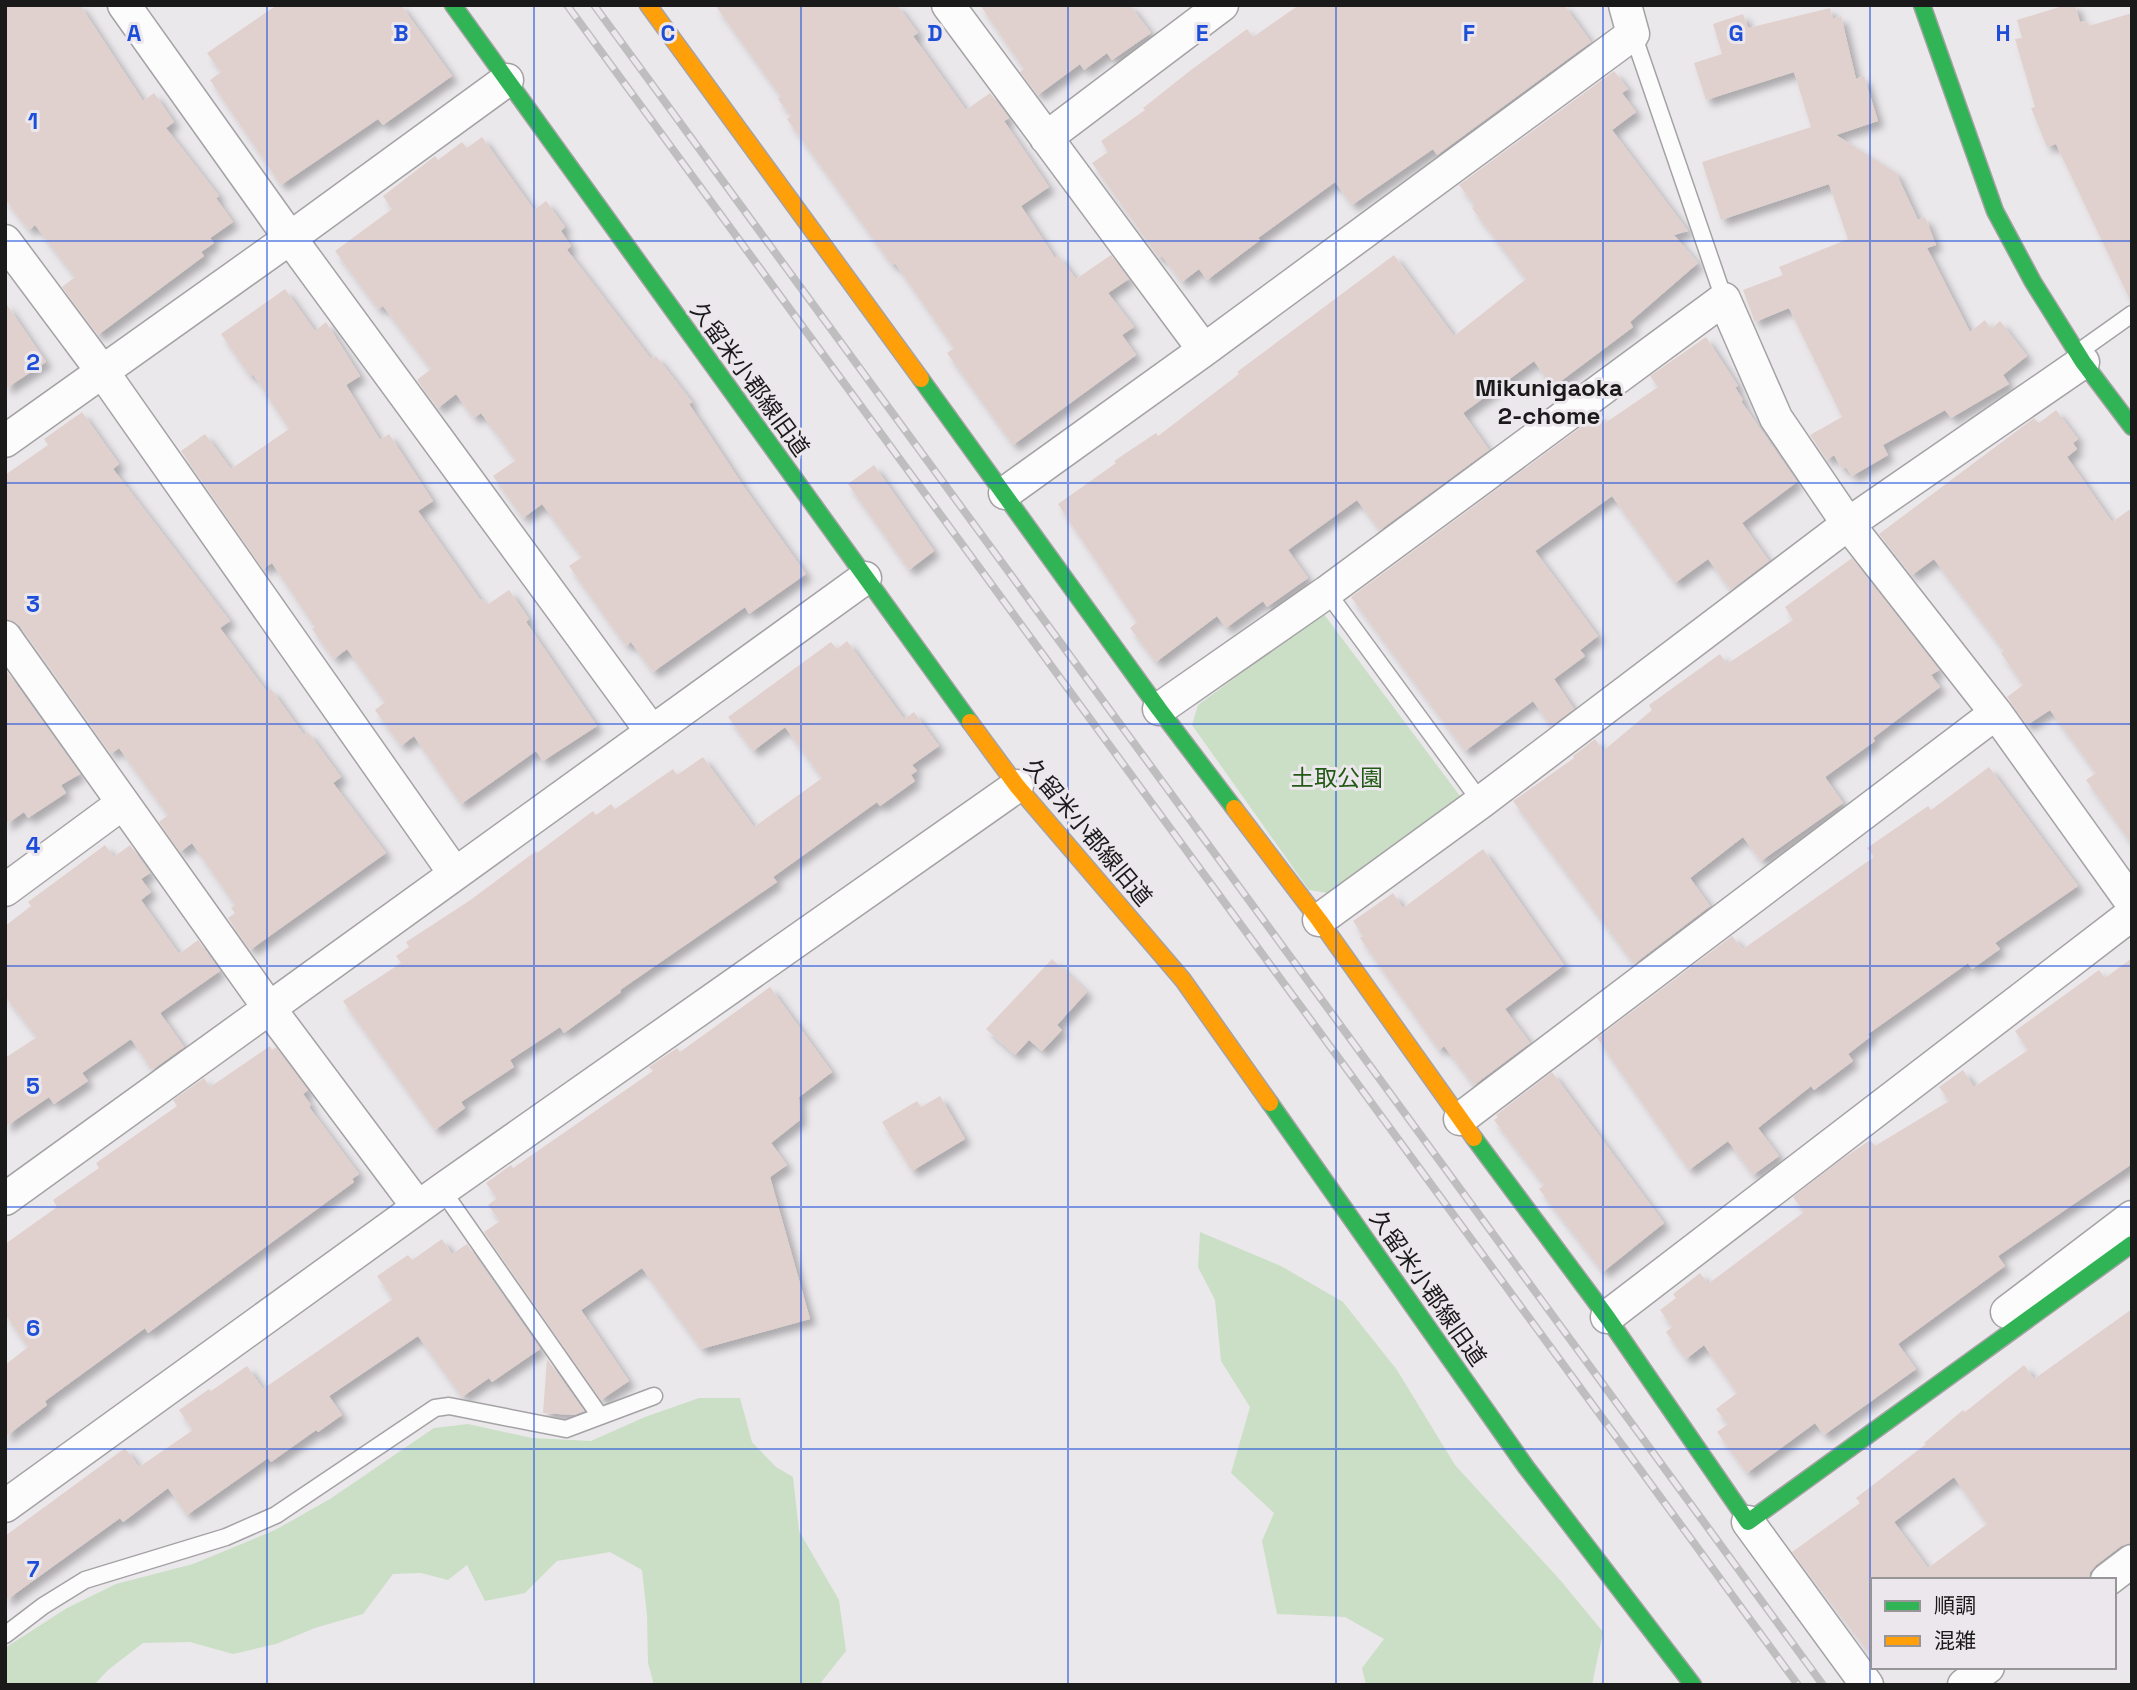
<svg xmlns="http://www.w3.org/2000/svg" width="2137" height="1690" font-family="'Space Grotesk','Noto Sans JP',sans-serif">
<defs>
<filter id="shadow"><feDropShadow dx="6" dy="6" stdDeviation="3.5" flood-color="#0004"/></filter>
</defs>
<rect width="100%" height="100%" fill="#ebe8eb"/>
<path fill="#cadfc6" d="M1323,613L1460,796L1334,894L1309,890L1192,725L1198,705Z
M1200,1232L1281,1266L1343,1302L1397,1370L1455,1465L1561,1581L1603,1632L1592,1685H1366L1362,1668L1384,1639L1345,1617L1277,1614L1262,1541L1274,1513L1231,1473L1250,1407L1221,1361L1215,1300L1198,1267Z
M699,1398H740L752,1442L776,1467L793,1477L799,1531L839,1600L846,1651L819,1685H654L648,1663L647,1615L642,1570L610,1552L557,1561L525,1593L485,1601L467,1565L448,1580L421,1573L393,1574L363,1614L315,1628L276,1644L233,1654L190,1642L143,1643L108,1670L94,1685H5V1648L67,1608L116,1584L193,1564L275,1530L330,1499L434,1428L468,1424L532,1438L591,1441L645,1417Z"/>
<path fill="#e1d1ce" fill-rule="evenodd" filter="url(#shadow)" d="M5,5H80L143,101L154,93L174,122L166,128L219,196L216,198L233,222L210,238L214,243L201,252L204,256L98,335L62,287L75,277L35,225L29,230L5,199Z
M277,5H401L452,76L383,125L378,119L281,185L210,80L221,72L207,53Z
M715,5H897L918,33L913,36L966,110L990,93L1009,118L1004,121L1049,187L1021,206L1055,258L1058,255L1076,279L1111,255L1129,279L1108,293L1134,327L1122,335L1136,355L1013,445L947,353L954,348L895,263L892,265L787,119L791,116L778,99L781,97Z
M980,5H1130L1151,33L1112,60L1107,53L1084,70L1080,64L1038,95L1020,72L1024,69Z
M1299,5H1564L1591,42L1437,155L1433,149L1352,205L1335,182L1258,238L1260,240L1207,280L1199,269L1182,282L1162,256L1159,258L1092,163L1108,152L1101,141L1145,110L1143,108L1191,70L1247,29L1253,37Z
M2066,5H2075L2080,22L2087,21L2089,26L2132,13V304L2056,144L2047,147L2031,108L2035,107L2015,39L2022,38L2017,20Z
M1830,8L1833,19L1841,16L1856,79L1864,76L1878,121L1836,135L1896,173L1918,220L1925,217L1936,245L1927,248L1970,332L1985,320L1991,329L2000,321L2027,356L2003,375L2009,384L1951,418L1945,410L1883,445L1888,455L1852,476L1846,467L1842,469L1834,455L1827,460L1810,435L1842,417L1789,308L1755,322L1743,290L1783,275L1779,267L1848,239L1829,184L1721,220L1702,162L1811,127L1794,72L1706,100L1694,63L1722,54L1713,24L1743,14L1748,28Z
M1614,71L1628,89L1622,93L1636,112L1612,130L1688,231L1674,235L1698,263L1630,322L1633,327L1553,387L1534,361L1463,413L1489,450L1380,530L1357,500L1288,550L1308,578L1267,607L1263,601L1226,628L1217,616L1156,662L1130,628L1137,622L1058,504L1116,463L1114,461L1156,433L1158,436L1239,374L1237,372L1394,255L1454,336L1526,279L1472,208L1475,205L1459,185Z
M482,137L534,210L546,201L565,227L561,231L571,246L567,250L651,359L656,356L692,402L689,404L744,487L806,574L749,614L745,607L653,672L631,642L626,646L569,566L582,557L542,504L523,518L493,476L516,460L481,413L474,418L456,394L438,408L417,380L431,369L383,306L378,309L335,251L392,209L383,196L435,156L438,160L462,142L467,148Z
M285,289L315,331L326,322L360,376L346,385L380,440L389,434L433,501L418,511L481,601L482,599L487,605L509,590L529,619L526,622L597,726L543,761L536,751L461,804L414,736L401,746L375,710L385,702L347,649L334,659L312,629L315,627L272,563L263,569L181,451L205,434L231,469L289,429L253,374L250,376L221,334Z
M5,302L46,362L5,389Z
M1706,337L1738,386L1735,387L1743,400L1741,401L1797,482L1742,523L1769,561L1731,590L1708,559L1675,583L1612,496L1535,551L1598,636L1580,650L1585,656L1554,679L1574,709L1551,726L1533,701L1465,751L1351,597L1588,422L1600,415L1605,423L1658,387L1650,376Z
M2056,410L2078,439L2073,443L2077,449L2067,457L2112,522L2132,508V844L2086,780L2096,773L2050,710L2027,725L2007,697L2023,685L2001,653L2004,651L1934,559L1912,575L1879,534L2034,418L2039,423Z
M82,412L119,464L113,469L230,621L220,628L267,692L271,689L304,735L308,732L341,777L333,783L386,853L250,950L228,918L235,913L231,908L235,905L192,843L180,852L159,822L168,815L119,748L111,754L20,626L13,621L5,619V475L48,445L44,439Z
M874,465L934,551L909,570L848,484Z
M1852,558L1939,670L1931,675L1940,687L1873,738L1875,741L1825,777L1843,803L1761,861L1743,837L1690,878L1710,906L1634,964L1513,801L1574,758L1573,756L1595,739L1603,751L1652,710L1649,705L1720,654L1727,664L1793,620L1785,607Z
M847,641L904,719L914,712L939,746L912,765L917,771L911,775L915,781L880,806L877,802L773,877L777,882L620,990L621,992L564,1033L560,1027L510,1060L514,1067L461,1102L465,1108L435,1130L343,1001L401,963L396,956L409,947L406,942L469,901L536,851L537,853L593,811L596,815L611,804L615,809L673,769L677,775L703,757L754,827L822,778L785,727L753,751L728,717L831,642L837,649Z
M5,669L80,774L61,785L66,793L28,818L24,812L5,825Z
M1989,767L2078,886L1995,943L2000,949L1972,969L1968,963L1868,1034L1870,1037L1848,1054L1853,1061L1814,1090L1811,1086L1758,1128L1779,1156L1753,1175L1728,1141L1689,1170L1597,1038L1732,936L1743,949L1874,857L1867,848L1928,806L1931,810Z
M105,845L114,857L130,845L150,873L141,879L151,892L141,900L179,954L198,940L220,971L160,1013L184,1047L152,1070L131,1039L82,1073L88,1081L54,1104L49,1097L5,1127V1058L37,1037L5,996V926L31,906L28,902Z
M1483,849L1564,965L1505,1009L1530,1043L1474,1085L1444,1046L1439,1050L1360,938L1363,936L1353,921L1393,893L1403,908Z
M2132,958V1164L1998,1256L2005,1266L1898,1344L1916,1369L1824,1435L1815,1423L1747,1473L1717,1432L1728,1424L1716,1409L1737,1393L1704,1345L1686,1359L1666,1332L1672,1327L1660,1310L1676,1298L1673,1294L1700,1273L1708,1284L1804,1212L1793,1197L1838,1162L1870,1140L1875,1146L1949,1101L1939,1087L1963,1070L1974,1087L2028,1050L2015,1031L2099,970L2105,978Z
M1052,959L1087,992L1057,1025L1062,1030L1042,1051L1029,1040L1015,1055L986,1029Z
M770,987L832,1072L799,1097L800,1120L771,1143L787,1165L770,1177L810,1319L701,1349L642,1268L581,1310L629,1381L601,1400L484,1232L500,1221L488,1205L497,1198L486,1183L511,1165L513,1168L653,1071L649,1067L677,1048L680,1052Z
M270,1046L272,1050L276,1047L308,1090L303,1094L311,1105L309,1107L359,1174L352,1179L354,1182L148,1333L145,1328L45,1401L47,1405L5,1437V1365L28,1347L5,1314V1244L57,1207L53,1200L99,1168L96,1163L177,1106L173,1100L204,1078L210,1087Z
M1552,1072L1664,1223L1603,1272L1539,1189L1544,1185L1494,1120L1498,1117L1496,1115Z
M940,1096L965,1139L912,1171L882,1122L917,1101L921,1107Z
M442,1239L452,1254L467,1244L540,1349L492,1382L489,1378L462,1397L418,1336L329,1396L342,1415L318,1432L316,1430L271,1462L268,1458L187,1515L168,1488L123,1522L120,1518L5,1601V1536L125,1448L139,1467L193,1430L179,1410L209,1389L211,1391L247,1366L263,1389L393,1299L377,1276L408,1255L412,1260Z
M2132,1309V1543L2121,1546L2096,1565L2090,1572L2089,1580H1873V1658L1792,1552L1860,1503L1856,1498L1926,1444L1924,1443L1963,1410L1965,1412L2024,1365L2034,1379ZM1954,1477L1987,1524L1928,1568L1894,1522Z
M547,1359L584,1411L574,1415L543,1413Z"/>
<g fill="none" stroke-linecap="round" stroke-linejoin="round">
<g stroke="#a5a2a5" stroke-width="19">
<path id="lane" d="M1633,34L1724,299
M2077,353L2132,314
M1327,592L1481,802
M442,1190L600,1416
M5,1635L43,1606L85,1580L226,1537L276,1515L435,1408L449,1406L566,1429L654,1396"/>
</g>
<g stroke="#a5a2a5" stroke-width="35">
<path id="street" d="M124,5L290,238L652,732
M948,5L1204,350
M1046,138L1222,5
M5,241L102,371L455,874
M5,441L290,238L507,80
M1005,493L1204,350L1633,34L1625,5
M5,637L269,1008L418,1207
M1159,709L1327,592L1724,299L1776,418L1848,524L1996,713
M5,890L123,803
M1319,920L1481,802L1848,524L2083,362
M1460,1119L1996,713L2132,903
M5,1199L865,578
M2007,1312L2132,1217
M1607,1317L2132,914
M5,1506L442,1190L1017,786
M1748,1522L1867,1685
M2107,1580L2132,1561
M1964,1685L1988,1667"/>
</g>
<g stroke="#a5a2a5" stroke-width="19">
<path id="fast" d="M453,5L970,722
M1922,5L1995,211L2033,282L2083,362L2132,427
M921,379L1159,709L1234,808
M1270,1103L1526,1467L1693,1685
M1474,1138L1607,1317L1748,1522L2132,1244"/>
</g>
<g stroke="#a5a2a5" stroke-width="19">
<path id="slow" d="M648,5L921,379
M970,722L1017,786L1183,980L1270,1103
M1234,808L1319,920L1474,1138"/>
</g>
<use href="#lane" stroke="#fcfcfc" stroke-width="16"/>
<use href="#street" stroke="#fcfcfc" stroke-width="32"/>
<use href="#fast" stroke="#30b455" stroke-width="16"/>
<use href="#slow" stroke="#ff9f0a" stroke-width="16"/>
<g stroke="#bfbebf" stroke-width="8">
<path id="rail" d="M567,5L1798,1685
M594,5L1823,1685"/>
</g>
<use href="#rail" stroke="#ece7ec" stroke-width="5" stroke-dasharray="16" stroke-linecap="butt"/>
</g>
<path fill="none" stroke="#1d4ed8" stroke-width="2" stroke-opacity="0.55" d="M267,5V1685M534,5V1685M801,5V1685M1068,5V1685M1336,5V1685M1603,5V1685M1870,5V1685M5,241H2132M5,483H2132M5,724H2132M5,966H2132M5,1207H2132M5,1449H2132"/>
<g text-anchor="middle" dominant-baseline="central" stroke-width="6" stroke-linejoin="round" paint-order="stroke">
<g font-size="23" fill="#1b1a1b" stroke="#ece7ec">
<text transform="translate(750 379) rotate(54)">久留米小郡線旧道</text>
<text transform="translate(1088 832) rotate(50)">久留米小郡線旧道</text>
<text transform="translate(1428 1288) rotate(55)">久留米小郡線旧道</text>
</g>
<g font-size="23" fill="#225a14" stroke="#ece7ec">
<text x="1337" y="778">土取公園</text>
</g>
<g font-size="24" font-weight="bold" fill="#1b1a1b" stroke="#ece7ec">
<text x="1549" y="387">Mikunigaoka<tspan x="1549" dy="28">2-chome</tspan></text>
</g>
</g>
<g font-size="23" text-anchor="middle" font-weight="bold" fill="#1d4ed8" stroke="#ece7ec" stroke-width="6" stroke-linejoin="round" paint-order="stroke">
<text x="134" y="41">A</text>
<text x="401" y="41">B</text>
<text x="668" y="41">C</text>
<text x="935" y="41">D</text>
<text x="1202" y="41">E</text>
<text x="1469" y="41">F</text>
<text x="1736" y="41">G</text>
<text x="2003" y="41">H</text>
<text x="33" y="129">1</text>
<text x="33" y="370">2</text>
<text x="33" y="612">3</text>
<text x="33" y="853">4</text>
<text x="33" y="1094">5</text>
<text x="33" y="1336">6</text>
<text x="33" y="1577">7</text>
</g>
<rect width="2137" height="1690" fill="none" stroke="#1b1a1b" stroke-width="14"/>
<rect x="1871" y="1578" width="245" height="91" fill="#ece7ec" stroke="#989598" stroke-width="2"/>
<rect x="1885" y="1601" width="35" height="10" fill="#30b455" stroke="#989598" stroke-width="2"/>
<text x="1934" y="1613" font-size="21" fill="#1b1a1b">順調</text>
<rect x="1885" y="1636" width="35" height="10" fill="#ff9f0a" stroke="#989598" stroke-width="2"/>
<text x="1934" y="1648" font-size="21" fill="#1b1a1b">混雑</text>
</svg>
